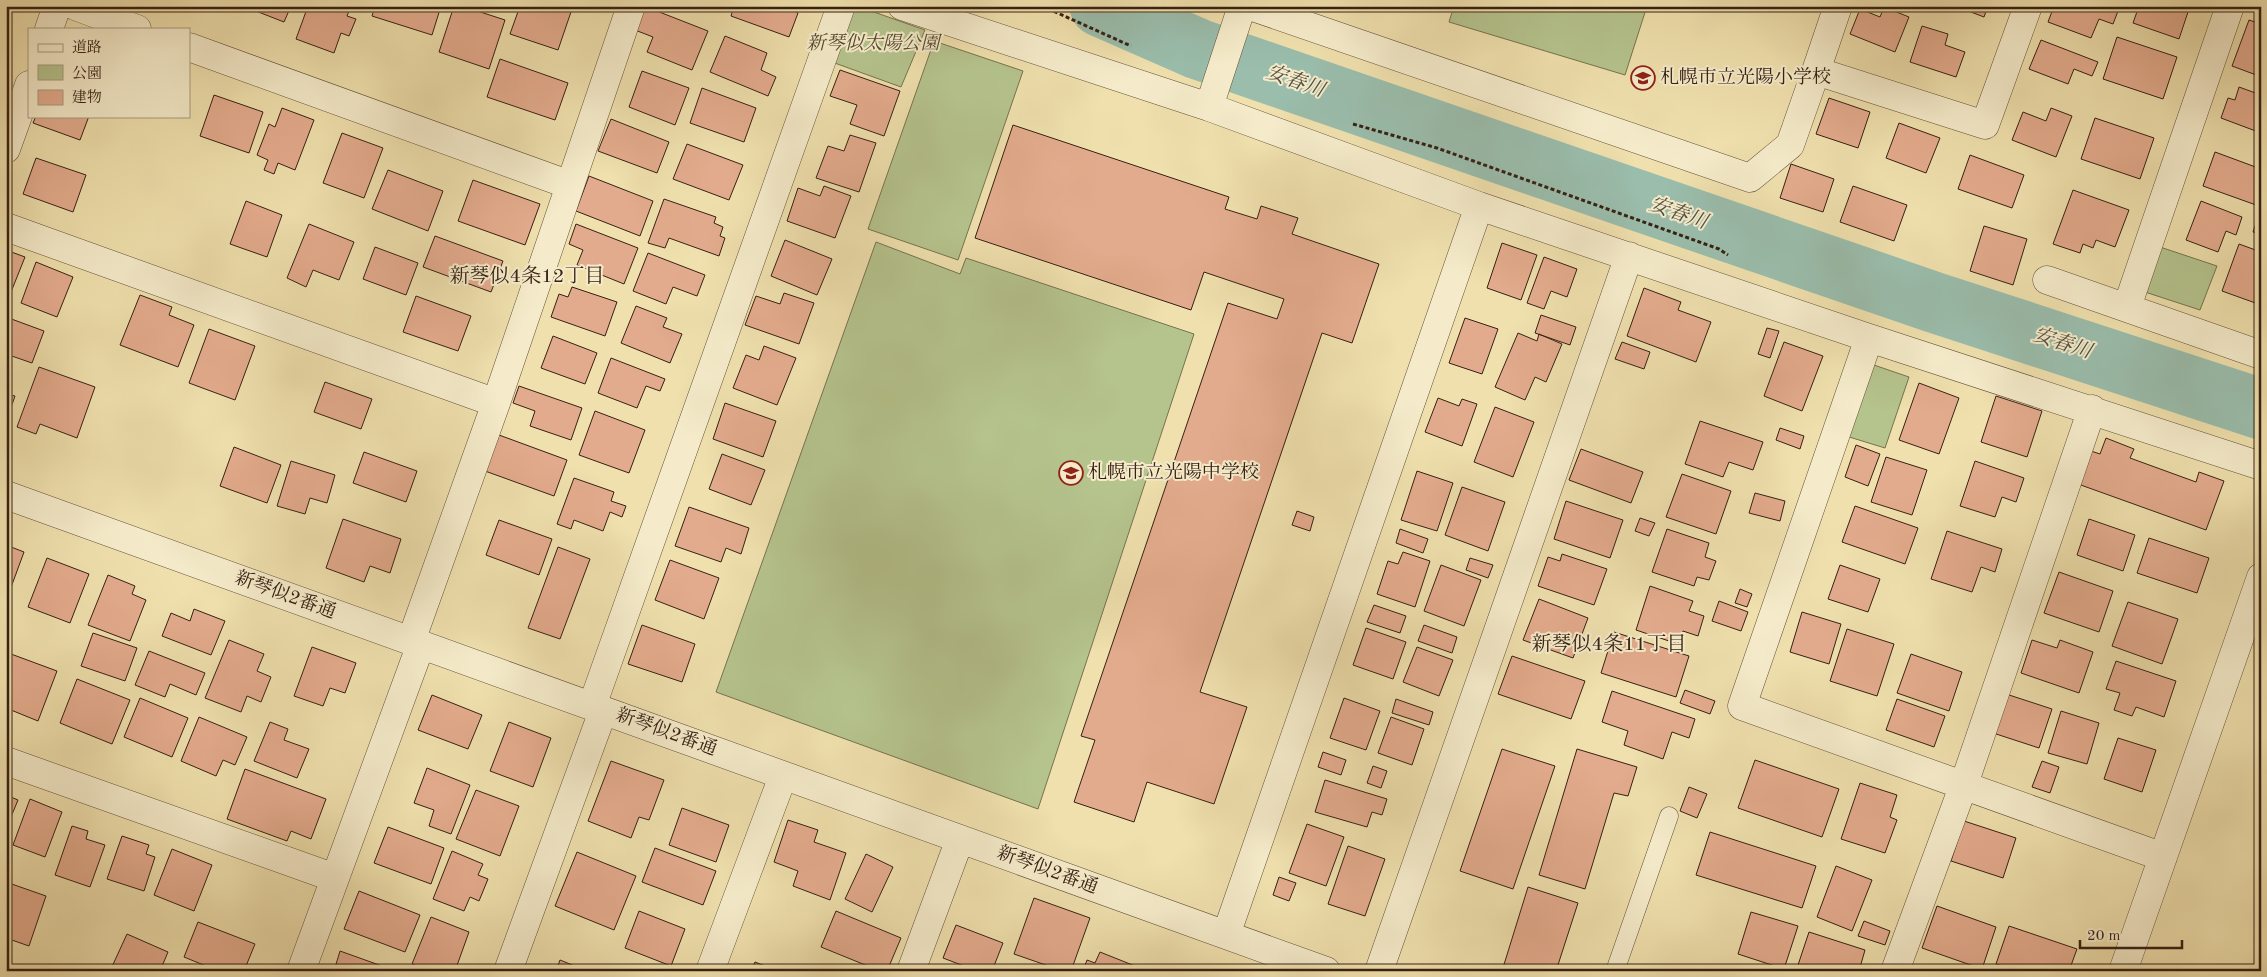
<svg xmlns="http://www.w3.org/2000/svg" width="2267" height="977" font-family="'Old Standard TT','Noto Serif JP',serif">
<rect width="100%" height="100%" fill="#efe0ad"/>
<filter id="stains"><feTurbulence type="fractalNoise" baseFrequency=".004" numOctaves="4"/><feColorMatrix values="0 0 0 0 .2 0 0 0 0 .09 0 0 0 0 .02 0 0 0 .5 -.17"/></filter>
<radialGradient id="worn" r=".72"><stop offset=".6" stop-color="#630" stop-opacity="0"/><stop offset="1" stop-color="#630" stop-opacity=".3"/></radialGradient>
<path fill="#b5c38d" stroke="#767250" d="M852,6H857L925,30L901,87L832,62Z
M1454,6H1647L1625,75L1449,22Z
M934,41L1023,71L958,260L868,229Z
M876,242L960,274L966,258L1194,334L1038,809L716,692Z
M2160,247L2217,266L2200,310L2145,292Z
M1871,364L1909,377L1885,448L1846,436Z"/>
<g fill="none" stroke-linecap="round" stroke-linejoin="round">
<path stroke="#9abdac" stroke-width="61" d="M1100,6L1198,49L1933,302L2261,409"/>
</g>
<path fill="#e3ab8d" stroke="#362114" d="M243,6H291L284,22Z
M308,6H351L347,16L356,19L349,36L341,33L334,53L296,39Z
M375,6H441L432,35L372,16Z
M454,6H462L505,20L489,69L439,52Z
M520,6H573L558,50L510,34Z
M644,6L708,31L692,70L647,52L653,37L635,30Z
M734,6H784L798,13L789,37L731,16Z
M1955,6H1988L1984,17Z
M2054,6H2120L2113,24L2099,19L2091,38L2048,22Z
M2139,6H2190L2179,39L2133,23Z
M1884,7L1909,17L1895,52L1850,34L1860,9L1880,17Z
M2249,20L2261,24V72L2259,76L2232,66Z
M1922,26L1948,34L1945,45L1965,52L1956,77L1910,62Z
M725,36L767,53L761,70L776,77L768,96L710,72Z
M2117,37L2177,57L2163,99L2103,79Z
M2041,40L2098,62L2092,76L2074,69L2068,84L2029,69Z
M500,59L568,83L555,120L487,97Z
M840,70L900,91L884,136L850,124L857,105L830,96Z
M642,71L689,88L675,125L629,107Z
M2239,87L2261,95V133L2221,118L2228,98L2235,100Z
M702,88L756,108L744,142L690,123Z
M214,95L263,112L249,153L200,136Z
M1829,98L1870,112L1858,148L1816,134Z
M282,108L314,120L295,170L278,163L274,174L264,170L268,160L257,155L269,124L275,127Z
M2051,108L2072,116L2056,157L2012,140L2023,112L2046,121Z
M36,116H89L80,140L33,123Z
M2095,118L2154,138L2140,179L2081,159Z
M611,119L669,142L657,173L598,151Z
M1899,123L1940,138L1926,173L1886,158Z
M1013,125L1229,197L1225,209L1257,219L1261,206L1298,218L1292,234L1379,264L1352,343L1322,333L1200,692L1247,707L1214,804L1147,782L1134,822L1074,802L1095,740L1081,736L1228,303L1277,319L1284,299L1204,272L1191,310L975,238Z
M342,133L383,148L364,198L323,183Z
M850,135L876,143L859,192L816,178L828,146L844,151Z
M687,144L743,165L729,200L673,179Z
M2215,152L2261,169V191L2256,205L2203,186Z
M1970,155L2024,175L2012,208L1958,189Z
M36,158L86,175L73,212L23,194Z
M1791,164L1834,179L1823,212L1780,198Z
M388,170L443,191L428,231L372,209Z
M589,176L653,201L640,236L576,211Z
M473,180L540,204L525,245L458,221Z
M824,186L851,196L835,238L787,221L798,188L820,196Z
M1853,186L1907,205L1894,241L1840,222Z
M2073,190L2129,210L2115,247L2096,240L2093,248L2083,244L2080,253L2053,244Z
M664,199L716,217L714,223L723,227L720,236L725,238L719,256L669,238L665,248L648,243Z
M246,201L282,215L267,257L230,244Z
M2201,201L2242,217L2236,235L2226,231L2218,252L2186,240Z
M2261,208V234L2253,232Z
M309,224L354,242L339,280L313,270L306,287L287,278Z
M576,224L638,248L624,284L577,265L583,250L569,244Z
M1984,226L2027,239L2013,285L1970,271Z
M435,236L503,261L491,292L423,267Z
M785,240L832,259L817,295L771,276Z
M1502,243L1537,255L1521,300L1487,288Z
M2239,244L2261,252V305L2222,291Z
M375,247L418,263L406,295L363,279Z
M6,250L25,257L9,297L6,296Z
M648,253L705,275L697,296L673,287L666,304L633,291Z
M1544,257L1577,269L1567,297L1551,291L1544,309L1527,303Z
M36,262L73,277L57,317L21,303Z
M572,287L617,302L605,336L551,317L559,294L568,297Z
M1644,288L1681,302L1678,310L1711,322L1696,362L1627,336Z
M784,293L814,303L799,344L745,325L756,296L780,304Z
M140,295L172,307L169,315L194,325L178,367L120,345Z
M416,296L471,316L458,351L403,332Z
M636,306L667,318L663,327L682,334L670,363L621,343Z
M1541,315L1576,327L1570,345L1535,333Z
M6,317L44,331L32,363L6,354Z
M1465,318L1498,329L1482,374L1449,363Z
M1767,328L1779,331L1770,358L1758,354Z
M209,329L255,346L235,400L189,383Z
M1518,333L1537,341L1539,334L1562,344L1546,382L1535,377L1525,400L1495,387Z
M553,336L597,353L585,384L541,368Z
M1622,342L1650,352L1644,369L1615,359Z
M1784,342L1823,356L1802,411L1764,396Z
M764,346L796,358L777,405L733,388L746,355L759,360Z
M611,358L665,379L660,391L646,386L637,408L598,393Z
M39,367L95,387L77,438L40,424L36,434L17,427Z
M325,382L372,399L361,429L314,412Z
M1919,383L1959,398L1939,454L1899,440Z
M519,386L582,408L571,440L530,426L535,411L513,403Z
M6,394L15,396L6,422Z
M1996,396L2042,411L2027,457L1981,442Z
M1438,398L1459,406L1462,399L1477,404L1462,446L1425,432Z
M725,403L776,421L763,457L713,439Z
M1495,407L1534,422L1513,477L1474,462Z
M595,411L645,430L629,473L579,455Z
M1700,421L1763,442L1753,470L1729,462L1723,477L1685,464Z
M1780,428L1804,436L1800,449L1776,440Z
M499,435L567,460L554,496L485,471Z
M2106,438L2134,449L2130,458L2196,482L2199,472L2224,481L2206,530L2078,484L2091,451L2100,454Z
M1856,445L1880,454L1868,486L1845,477Z
M234,447L281,465L267,503L220,486Z
M1581,449L1643,472L1631,503L1569,480Z
M364,452L417,471L406,502L353,483Z
M722,454L765,470L751,505L709,489Z
M1886,457L1927,470L1912,515L1871,502Z
M291,461L335,475L327,503L310,498L305,514L277,506Z
M1975,461L2024,478L2016,502L2002,497L1995,517L1960,506Z
M1417,471L1453,483L1437,531L1401,520Z
M1682,474L1731,491L1716,534L1666,517Z
M574,478L614,492L611,501L626,506L622,517L610,512L603,531L574,520L571,529L557,524Z
M1462,487L1505,502L1488,551L1445,535Z
M1755,493L1785,501L1780,521L1749,513Z
M1566,501L1623,520L1610,558L1554,539Z
M1855,506L1918,528L1905,564L1842,542Z
M689,507L749,528L741,554L726,548L721,562L675,546Z
M1297,511L1314,517L1310,531L1292,525Z
M1640,518L1655,523L1649,536L1635,531Z
M343,519L401,539L390,573L370,566L364,582L326,568Z
M2089,519L2135,535L2123,571L2077,555Z
M499,520L552,539L539,575L486,555Z
M1400,529L1428,539L1423,553L1396,543Z
M1667,529L1709,543L1705,557L1716,561L1709,580L1697,577L1694,586L1652,572Z
M1947,531L2002,549L1995,572L1981,567L1972,592L1931,579Z
M2149,538L2209,558L2197,593L2137,573Z
M6,545L24,552L6,601Z
M558,547L590,559L560,639L528,628Z
M1403,552L1430,561L1415,607L1377,594L1388,561L1398,564Z
M1562,554L1607,569L1594,605L1538,586L1548,557L1560,561Z
M47,558L89,574L70,623L28,607Z
M1470,558L1493,565L1488,578L1466,570Z
M670,560L719,578L704,619L655,600Z
M1441,565L1481,580L1464,626L1424,611Z
M1840,565L1880,579L1868,612L1828,599Z
M2059,572L2113,591L2099,632L2044,613Z
M108,575L135,586L132,594L146,600L130,641L88,625Z
M1650,586L1693,601L1689,611L1704,616L1698,636L1683,631L1678,644L1636,630Z
M1740,589L1752,594L1747,607L1735,603Z
M1539,599L1588,618L1573,658L1523,640Z
M1719,601L1748,612L1741,631L1712,621Z
M2128,602L2178,619L2162,664L2112,646Z
M1374,605L1406,616L1400,633L1367,622Z
M194,609L225,621L211,655L162,636L171,613L190,621Z
M1802,612L1841,624L1829,664L1790,652Z
M642,625L695,644L682,682L628,664Z
M1424,625L1457,637L1452,653L1418,641Z
M1366,628L1406,642L1393,679L1353,665Z
M1847,629L1894,644L1877,696L1830,681Z
M1614,632L1689,656L1676,697L1601,673Z
M93,633L137,648L125,681L81,666Z
M229,640L264,654L257,671L271,677L261,702L247,696L241,712L205,698Z
M2032,640L2057,648L2060,640L2093,652L2079,693L2021,673Z
M312,647L356,663L345,693L330,688L323,706L294,696Z
M1417,647L1453,660L1439,696L1403,682Z
M149,651L205,673L196,695L170,684L165,697L135,685Z
M11,654L57,671L38,721L6,708V665Z
M1911,654L1962,672L1949,711L1897,693Z
M1512,656L1585,681L1571,719L1498,694Z
M2116,661L2176,681L2164,717L2136,707L2132,716L2114,710L2120,693L2106,689Z
M77,679L130,700L112,744L60,723Z
M1685,690L1715,701L1710,714L1680,703Z
M1612,691L1695,719L1689,738L1672,732L1663,759L1624,745L1628,731L1602,722Z
M2003,693L2052,709L2039,748L1990,732Z
M432,695L482,715L468,749L418,730Z
M140,698L188,718L172,757L124,737Z
M1344,698L1380,711L1366,750L1330,738Z
M1396,699L1433,712L1429,725L1392,713Z
M1897,699L1945,716L1934,747L1886,730Z
M2061,711L2099,723L2087,764L2048,753Z
M199,717L247,737L235,765L223,760L216,776L181,761Z
M1391,717L1424,729L1412,765L1378,753Z
M270,722L288,729L284,740L309,749L297,778L254,761Z
M509,722L551,738L533,787L490,771Z
M2118,738L2156,750L2142,792L2104,779Z
M1502,749L1555,766L1513,889L1460,871Z
M1577,749L1637,767L1628,796L1614,793L1585,889L1539,875Z
M1323,752L1346,760L1341,775L1318,767Z
M1755,760L1839,789L1822,837L1738,808Z
M611,761L664,780L649,820L639,817L631,838L588,821Z
M2042,761L2059,767L2050,793L2032,787Z
M1373,766L1387,771L1381,788L1367,783Z
M427,768L470,785L451,834L429,826L434,810L414,803Z
M245,769L326,799L311,839L291,831L287,841L227,819Z
M1325,780L1387,799L1382,815L1372,812L1367,827L1315,812Z
M1860,783L1897,795L1890,817L1897,820L1885,853L1841,839Z
M1689,787L1707,794L1697,818L1680,811Z
M476,790L519,806L500,856L456,839Z
M6,795L18,800L6,829Z
M30,799L62,812L45,857L13,845Z
M682,808L729,825L716,862L669,845Z
M788,820L818,830L814,842L846,853L830,900L793,886L798,871L774,862Z
M1964,821L2016,838L2003,878L1951,861Z
M1307,824L1344,837L1326,886L1289,873Z
M72,826L88,831L86,839L105,845L90,887L55,875Z
M388,827L444,848L431,884L374,863Z
M1710,832L1816,866L1802,908L1696,875Z
M122,836L149,845L146,854L155,857L144,891L107,879Z
M1348,846L1385,859L1365,916L1328,904Z
M655,848L716,871L703,905L642,882Z
M172,849L212,865L194,911L154,895Z
M452,851L483,864L478,875L488,879L479,901L470,897L464,911L433,899Z
M577,852L636,876L614,930L555,906Z
M866,854L893,867L872,912L845,899Z
M1836,866L1872,880L1852,931L1817,917Z
M1279,877L1296,883L1289,901L1273,895Z
M6,882L46,896L29,946L6,938Z
M1528,887L1578,903L1556,971H1502Z
M359,891L420,915L405,952L344,929Z
M1034,898L1090,918L1071,971H1063L1014,954Z
M1937,906L1996,927L1982,969L1922,948Z
M639,911L685,929L671,966L625,948Z
M836,911L901,938L887,971H880L821,947Z
M1751,912L1798,926L1784,969L1738,954Z
M431,917L469,932L455,971H430L412,964Z
M1864,921L1890,931L1885,945L1858,936Z
M198,922L255,944L244,971H218L184,957Z
M956,925L1003,943L992,971H977L943,958Z
M2009,926L2077,949L2069,971H2017L1996,964Z
M1809,932L1865,950L1859,971H1796Z
M127,934L168,952L160,971H110Z
M340,951L382,966L381,971H334Z
M1100,952L1135,966L1133,971H1083L1087,960L1095,963Z
M560,960L587,971H556Z
M755,962L778,971H751Z"/>
<g fill="none" stroke-linecap="round" stroke-linejoin="round">
<g stroke="#64513a" stroke-width="19">
<path id="lane" d="M1615,971L1669,816"/>
</g>
<g stroke="#64513a" stroke-width="29">
<path id="street" d="M75,6L137,29
M902,6L1209,107L1479,206L1869,338L2261,466
M1250,6L1750,178L1790,145L1816,71
M1838,6L1816,71L1985,125L2028,6
M49,29L57,6
M189,47L570,185
M1209,107L1242,6
M6,149L29,85
M6,227L496,403
M2047,280L2261,355
M2127,307L2230,6
M1869,338L1742,706L2163,857
M6,495L1326,971
M411,641L496,403L631,6
M592,706L841,6
M6,761L335,878
M1226,935L1479,206
M301,971L421,644
M508,971L603,711
M710,971L783,776
M911,971L960,839
M1379,971L1629,256
M1895,971L1964,784L2092,409
M2123,971L2261,577"/>
</g>
<path stroke="#362114" stroke-width="3" stroke-dasharray="4 2.5" stroke-linecap="butt" d="M1042,6L1131,46
M1353,124L1437,148L1719,249L1728,255"/>
<use href="#lane" stroke="#f5ebca" stroke-width="18"/>
<use href="#street" stroke="#f5ebca" stroke-width="28"/>
</g>
<defs>
<g id="school-ring" transform="scale(1.25)"><circle r="9.5" fill="#f5ebca" stroke="#8f2418" stroke-width="1.5"/><path d="M0-5L7-2L0 1L-7-2ZM-4 1L0 2.5L4 1V4Q0 6-4 4Z" fill="#8f2418"/></g>
</defs>
<g fill-rule="evenodd">
<use href="#school-ring" x="1643" y="78"/>
<use href="#school-ring" x="1071" y="473"/>
</g>
<g text-anchor="middle" dominant-baseline="central" stroke-width="4" stroke-linejoin="round" paint-order="stroke">
<g font-size="19" font-style="italic" fill="#564a32" stroke="#f5ebca">
<text x="873" y="44">新琴似太陽公園</text>
</g>
<g font-size="19" fill="#362114" stroke="#f5ebca" text-anchor="start">
<text x="1660" y="78">札幌市立光陽小学校</text>
<text x="1088" y="473">札幌市立光陽中学校</text>
</g>
<g font-size="19" fill="#362114" stroke="#f5ebca">
<text transform="translate(285 596) rotate(20)">新琴似2番通</text>
<text transform="translate(666 733) rotate(20)">新琴似2番通</text>
<text transform="translate(1047 871) rotate(20)">新琴似2番通</text>
</g>
<g font-size="20" font-style="italic" fill="#545042" stroke="#f5ebca">
<text transform="translate(1295 82) rotate(19)">安春川</text>
<text transform="translate(1678 214) rotate(19)">安春川</text>
<text transform="translate(2062 344) rotate(18)">安春川</text>
</g>
<g font-size="20" fill="#362114" stroke="#f5ebca">
<text x="527" y="277">新琴似4条12丁目</text>
<text x="1609" y="645">新琴似4条11丁目</text>
</g>
</g>
<rect width="2267" height="977" fill="none" stroke="#efe0ad" stroke-width="25"/>
<rect x="8" y="8" width="2252" height="962" fill="none" stroke="#362114" stroke-width="2.5"/>
<rect x="12" y="12" width="2242" height="952" fill="none" stroke="#362114"/>
<rect x="28" y="28" width="162" height="90" fill="#f5ebca" stroke="#a99a81"/>
<rect x="38" y="44" width="25" height="8" fill="#f5ebca" stroke="#a99a81"/>
<text x="72" y="52" font-size="15" fill="#362114">道路</text>
<rect x="38" y="65" width="25" height="15" fill="#b5c38d" stroke="#a99a81"/>
<text x="72" y="78" font-size="15" fill="#362114">公園</text>
<rect x="38" y="90" width="25" height="15" fill="#e3ab8d" stroke="#a99a81"/>
<text x="72" y="102" font-size="15" fill="#362114">建物</text>
<path d="M2080 940v8h102v-8" fill="none" stroke="#362114" stroke-width="2.5"/>
<text x="2087" y="940" font-size="15" fill="#362114" stroke="#f5ebca" stroke-width="4" paint-order="stroke">20 m</text>
<rect width="100%" height="100%" filter="url(#stains)"/>
<rect width="100%" height="100%" fill="url(#worn)"/>
</svg>
